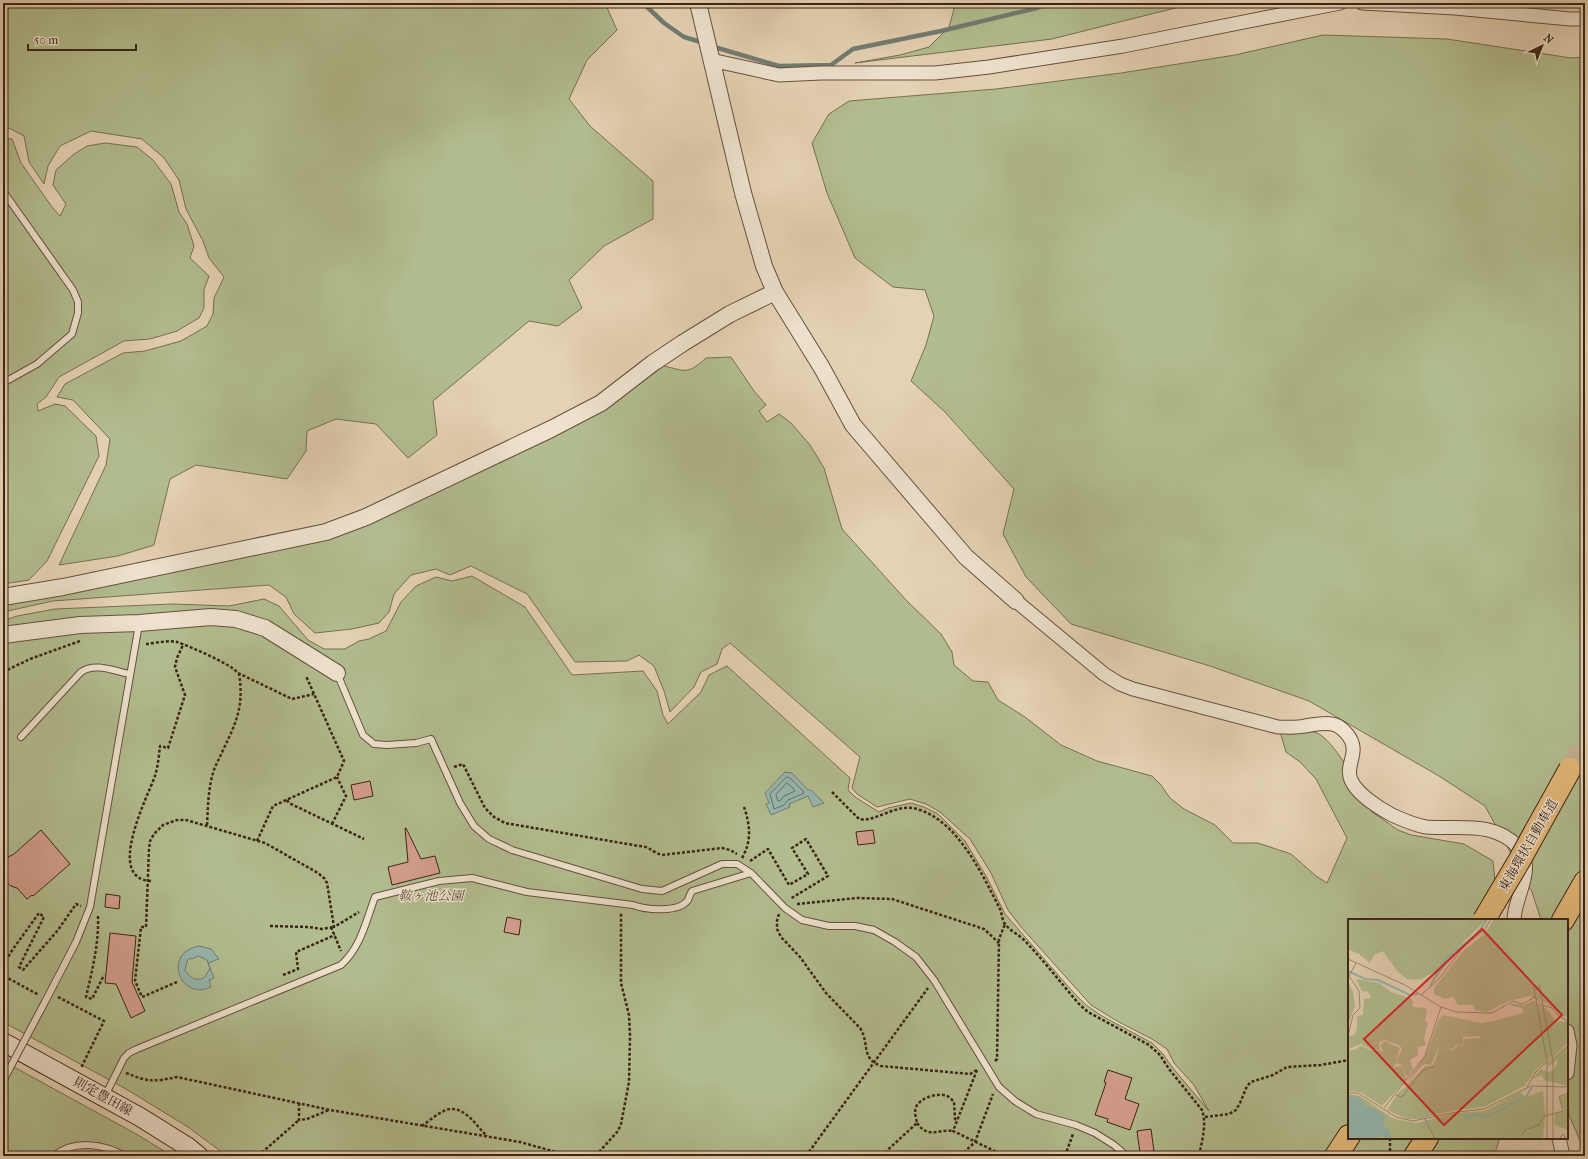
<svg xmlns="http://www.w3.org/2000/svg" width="1588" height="1159" font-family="'IM FELL French Canon','Noto Serif JP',serif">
<rect width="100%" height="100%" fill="#e5d2b4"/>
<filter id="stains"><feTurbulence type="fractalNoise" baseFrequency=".005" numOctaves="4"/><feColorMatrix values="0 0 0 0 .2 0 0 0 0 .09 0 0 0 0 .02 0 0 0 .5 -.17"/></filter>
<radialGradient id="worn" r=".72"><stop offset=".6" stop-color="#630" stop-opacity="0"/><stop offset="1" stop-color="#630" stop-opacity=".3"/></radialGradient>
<path fill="#b2bd8f" stroke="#777052" d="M3,3H605L617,30L587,60L569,99L590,126L653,181V219L604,246L569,280L582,308L558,326L529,321L433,401L437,435L408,458L376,424L336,419L307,431L306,451L287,479L196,465L170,479L154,545L118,556L59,565L106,465L110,439L73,400L57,397L65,384L123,353L145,351L181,341L207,326L213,314L214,298L224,277L209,258L203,241L186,209L179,180L164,158L142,139L91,131L60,146L48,166L44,184L29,162L24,136L3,125Z
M952,3H1195L1052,39L855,63L900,55L929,47L949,27L954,9Z
M1323,35L1447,39L1571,58L1585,57V1152L1569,1115L1567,1075V920H1541L1532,892L1485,806L1439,776L1309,701L1210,666L1071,624L1026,577L1003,534L1014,489L945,412L911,381L926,345L934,316L925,290L893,287L855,258L827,193L812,143L829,114L849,101L996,89L1121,73L1235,55Z
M3,138L12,139L21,163L52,207L60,216L66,204L53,185L56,170L74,154L87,146L105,143L137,147L153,160L171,184L179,212L187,224L194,246L190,258L209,276L204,290V308L199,318L177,331L150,339L124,341L59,377L46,397L37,404L38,411L55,404L65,406L96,436L99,456L47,561L29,580L3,584Z
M731,357L754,391L766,405L759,411L767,422L779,414L791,423L810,445L824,468L842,529L906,600L941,634L952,652L954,665L973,681L988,682L998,700L1025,717L1061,745L1097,761L1152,776L1161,785L1170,798L1184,809L1215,825L1233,843H1258L1291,854L1316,876L1327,883L1347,838L1316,779L1300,762L1286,752L1280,732C1288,732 1307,730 1314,732C1334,736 1361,793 1372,812L1398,830L1411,835L1464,844L1493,861L1499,920H1349V1138H1500L1494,1156H227L188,1127L126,1089L3,1022V621L17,616L55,609L173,604L229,606L264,599L279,606L308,640L324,649H345L359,641L369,639L386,631L401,602L416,586L436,577L452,581L472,576L525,607L572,675L643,671L657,691L663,715L668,724L701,692L709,675L727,666L850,778L848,790L855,797L879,812L888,808L911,803L924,807L938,814L965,841L986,876L1005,914L1073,992L1086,1005L1102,1016L1152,1043L1163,1054L1172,1067L1209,1111L1194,1085L1174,1063L1167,1049L1152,1039L1117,1021L1091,1005L1021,927L1008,910L991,873L970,839L940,812L926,804L910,799L877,807L857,794L852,788L860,757L730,643L722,649L717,664L701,672L694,687L670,712L664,691L654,666L639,655L627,661L575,662L527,594L471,566L450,575L436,569L411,575L394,594L389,612L379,623L352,629L315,633L294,614L286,597L269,585L53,601L3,612V603L284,546L626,393L664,366C686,371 687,375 706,358Z
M3,1061L138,1135L172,1156H3Z"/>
<path fill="#96b7af" stroke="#727c72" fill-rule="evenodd" d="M785,772L792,773L808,790H811L824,803L813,807L808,796L789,804L790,807L771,815L766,804L769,803L765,793Z
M199,946L211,949L219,959L208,963L214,978L209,980L211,987C181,1002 161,953 199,946ZM198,956L207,960L210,968L205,977C195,983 190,977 185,970L187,961L190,958L192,959Z"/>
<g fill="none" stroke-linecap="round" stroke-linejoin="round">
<path stroke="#696e62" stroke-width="1" d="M787,777L790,778L803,791L804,793L788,800L784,805L774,809L770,794Z
M787,783L794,789L795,791L784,796L780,801H778L776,795Z"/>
<path stroke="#727c72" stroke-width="4.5" d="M643,3L664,23L684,37L704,43
M711,46L779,66L831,65L853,49L941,31L1037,8L1050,3"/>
</g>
<path fill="#d49e8d" stroke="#3c2416" d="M370,781L373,796L354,800L351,785Z
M405,828H406L421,859L435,856L440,873L392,885L388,867L408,862Z
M41,830L70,864L33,896L32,895L27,899L17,888L11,886L6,882L3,876V866L8,857L14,854Z
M873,830L875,843L858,845L856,832Z
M106,894L120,896L119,909L105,907Z
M507,917L521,920L519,935L504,932Z
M110,933L136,936L132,982L145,1011L131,1018L116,984L105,983Z
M1108,1070L1132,1078L1125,1099L1139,1104L1130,1130L1107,1122L1108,1119L1095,1115L1106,1083L1104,1082Z
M1151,1129L1154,1151L1140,1153L1137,1131Z"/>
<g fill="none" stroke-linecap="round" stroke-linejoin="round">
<path stroke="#c3af94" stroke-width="22" stroke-dasharray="22 11" stroke-linecap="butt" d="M1570,769L1585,740"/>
<g stroke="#66503e" stroke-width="8">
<path id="service" d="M3,191L73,290L78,302V313L72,334L37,364L3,383
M337,673L363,735L374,744L387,745L416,743L431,739L460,803L474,826L489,839L512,850L642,889L662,891L722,864H737L751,873L785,908L802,920L829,926H855L874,930L895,942L916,957L934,980L999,1087L1015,1101L1036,1114L1076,1125L1095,1133L1114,1145L1127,1156
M21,737L81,672C95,662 114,671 130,674
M46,1000L76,942L90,907L139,624
M105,1096L124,1058L129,1053L137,1049L341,965C361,947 366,921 375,897L439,881L472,878L527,892L633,905C646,910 679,913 688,900C689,897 690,894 692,891L751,873
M54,1156C74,1139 104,1144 125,1156"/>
</g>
<g stroke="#66503e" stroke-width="15">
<path id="minor" d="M1362,3L1455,8L1570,19H1585
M711,60L779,75L821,73H935L989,67L1123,46L1340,3
M1016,601L1104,674L1120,684L1133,689L1278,727C1287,727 1296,728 1305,726C1313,725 1323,722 1332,724C1338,725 1343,729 1347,734C1362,752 1344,764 1351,780C1357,794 1379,808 1392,815C1403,820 1414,825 1426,827C1458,830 1493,820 1518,847C1537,869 1514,897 1514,920
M1567,1031L1570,1045L1567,1073
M1559,1138L1563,1156"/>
</g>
<g stroke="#66503e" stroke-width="18">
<path id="tertiary" d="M698,3L743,193L764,266L775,292L822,368L853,425L966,557L1016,601
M3,597L63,587L326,532L366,517L551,429L601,403L653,363L683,343L730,314L775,292
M3,635L80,625L139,623L211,617L236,619L265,628L337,673"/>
</g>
<g stroke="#3c2416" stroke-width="20">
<path id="secondary" d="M3,1042L140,1117L188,1147L199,1156"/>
</g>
<g stroke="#3c2416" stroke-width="24">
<path id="motorway" d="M1563,920L1585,882
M1336,1156L1349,1136
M1415,1156L1427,1138"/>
</g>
<path stroke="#3c2416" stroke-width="2.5" stroke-dasharray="3 2" stroke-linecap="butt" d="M146,644C155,643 168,640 177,642C189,646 231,664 238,673L292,699L314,694
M3,672L30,659L80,641
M454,767L463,764L485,808L494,817L505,823L639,846C650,846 651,852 662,855L722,848L730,850L737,854
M832,792L859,819C876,823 897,801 920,810C959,823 983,876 1000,909C1002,914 1002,920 1005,924C1010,931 1020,935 1026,942C1044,961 1061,983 1079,1004L1088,1012L1149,1045L1160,1055L1169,1069L1202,1110C1207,1124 1202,1141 1199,1156
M287,800L289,803L364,839
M332,824L346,796L337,777
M207,825C208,808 208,790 213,773C215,765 220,758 223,750C237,721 244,706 239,673
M257,841L273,806L337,777L344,761L306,676
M742,858C752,841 750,824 744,807
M750,861L768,849L789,885L808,874L792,848L806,839L828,876L790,899
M151,881C105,879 147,798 155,776C158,766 159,755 160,746L168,748L185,695L175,667L177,658L183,645
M797,904L857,898L892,899L984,929L999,943
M779,914L777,921V929L781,937L800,957L826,993L860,1028C870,1043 860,1058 881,1066L970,1074L977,1070
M98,916C99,944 92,971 86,997L92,999L104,975
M270,926L309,927L322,929L334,927
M331,927L341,951
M3,965L13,949L39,913L44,917L19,967L23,970L58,930L76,904L81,906
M283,975L298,969L296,952L335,935
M4,976L39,995
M177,982L142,997L135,981L141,927H146L149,849L150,841L154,834L163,825L177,820H186L265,843L318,873L324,878L327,883L334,927L359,912
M58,997L104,1021L81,1068
M995,1061L997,1059L999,939L1005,924
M977,1070L953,1131L1005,1156
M126,1073C148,1082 153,1082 177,1077L330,1110L520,1142L570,1156
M299,1103V1120L307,1119L329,1110
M1205,1117L1229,1114L1236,1110L1240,1103L1247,1086L1251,1082L1273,1075L1287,1067L1321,1065L1349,1060
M917,1123C928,1139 938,1129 953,1131
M422,1126C429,1121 438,1113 446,1110C464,1104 476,1126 487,1136
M1390,1138V1156
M599,1152L618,1131L621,1124L629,1082L630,1035L629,1015L621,983V912
M258,1156L299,1120
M588,1156C595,1152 605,1150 611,1156
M806,1156L928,988
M881,1156L917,1123C916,1118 914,1112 916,1107C920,1098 938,1092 947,1096C950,1097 952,1100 954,1102L955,1119L957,1120
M960,1156L975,1142L993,1094
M1065,1156L1073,1134"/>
<use href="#service" stroke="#eee2ce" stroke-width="6"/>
<use href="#minor" stroke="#eee2ce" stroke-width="13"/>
<use href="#tertiary" stroke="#eee2ce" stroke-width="16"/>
<use href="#secondary" stroke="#eee2ce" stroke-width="18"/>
<use href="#motorway" stroke="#e2b97a" stroke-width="22"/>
<g stroke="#66503e" stroke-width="8" stroke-linecap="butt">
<path id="service-bridge" d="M3,1081L46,1000"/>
</g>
<g stroke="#3c2416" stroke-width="24" stroke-linecap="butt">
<path id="motorway-bridge" d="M1484,920L1519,861L1570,769"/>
</g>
<use href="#service-bridge" stroke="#eee2ce" stroke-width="6"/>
<use href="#motorway-bridge" stroke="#e2b97a" stroke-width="22"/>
</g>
<g text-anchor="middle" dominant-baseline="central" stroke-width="3" stroke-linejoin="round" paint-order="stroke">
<g font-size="13" fill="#3c2416" stroke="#eee2ce">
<text transform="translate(1528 845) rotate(-60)">東海環状自動車道</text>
<text transform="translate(103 1096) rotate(29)">則定豊田線</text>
</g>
<g font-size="13" font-style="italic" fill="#5a4a34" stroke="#eee2ce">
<text x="431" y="895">鞍ヶ池公園</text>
</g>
</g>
<g transform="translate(1348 919)">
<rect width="220" height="220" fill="#e5d2b4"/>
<path d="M0,0H139L114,24L83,66L88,60L87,55L84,54L71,61L59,60L49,52L35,32L26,36L22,44L11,35L1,31ZM146,0H220V95L217,98L200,85L182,77L161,82L138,93L127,91L125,86H110L105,78L97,80L86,75V69L116,31L136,16ZM8,60L31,64L43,73L64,80L65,88L77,89L79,91L77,102L80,103L76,120L78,126L70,128V136L62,141L65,150L59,158L54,146L47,144L54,130L51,126L36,121L31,124L32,131L22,130L13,125L0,130L1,117L7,115L9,109V97L15,96L16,80L23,79L20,73L14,72ZM0,64L5,72L7,87L0,105ZM186,81L201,92L207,103L220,102V121L187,152L176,167L136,188L108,191L71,200H59L39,191L50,174L58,167L77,147H83L86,145L91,130L105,131L110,126L115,128L116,120L133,119L132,117L115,118V127L110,125L104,130H90L83,146L76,145L57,166L79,134L90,102L95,96L133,104L146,102L175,94L174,89L161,86L164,84L175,86ZM36,122L52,129L46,148L55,147L58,161L34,187L12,173L0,172V131H7L13,127L22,131L35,132L32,127ZM219,126L220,130L214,137L220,131V167L196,161L194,156L184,160L193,150L200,153L206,151L211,140L201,147L199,144ZM195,172L197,195L195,220H0V176L2,175L12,177L46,200L69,204L108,194L137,192L172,173L178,178ZM220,175V211L207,206V195L216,191L211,179Z" fill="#b2bd8f"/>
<path d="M0,177L10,178L16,183V186L29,191L37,197L35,206L42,212L43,220L33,216L28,220H0Z" fill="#96b7af"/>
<path fill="none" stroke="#96b7af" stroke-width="2" d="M0,52L17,60L30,61L62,76L70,75M82,67L99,39L131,13L139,0M117,194L119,199L129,195L137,199L178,178L184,168"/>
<path fill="none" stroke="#a18c75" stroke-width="1" d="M0,40L57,66L91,87L108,93L144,94L165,82L174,85L187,78L194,86L204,89L211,97L220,102M191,65L205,142V220M186,69L199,143V220M73,76L90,61L116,27L137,10L143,0M0,117L5,96L12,89L11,72L1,57L8,44M179,168L187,154L220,122M0,174H10L48,198L65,202L109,193L136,190L183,167L220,168M48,176L54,178L74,152L87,147M36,189L77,137L93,88M77,200L87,220M174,216L177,211L191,206L196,197L215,192L211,178L220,174M211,220L215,215L218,220"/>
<path fill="#d62828" fill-opacity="0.15" stroke="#d62828" stroke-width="2" d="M134,10L214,96L96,206L16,120Z"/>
<rect width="220" height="220" fill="none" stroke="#3c2416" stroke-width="2"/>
</g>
<rect width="1588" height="1159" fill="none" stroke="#e5d2b4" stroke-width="16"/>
<rect x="4" y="4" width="1580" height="1151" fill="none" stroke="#3c2416" stroke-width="2"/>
<rect x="8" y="8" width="1572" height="1143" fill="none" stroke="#3c2416"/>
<g transform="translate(1542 46) rotate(43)" stroke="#eee2ce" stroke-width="3" paint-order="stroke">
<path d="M0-3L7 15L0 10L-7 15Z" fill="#3c2416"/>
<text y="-6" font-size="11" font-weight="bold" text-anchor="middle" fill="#3c2416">N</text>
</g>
<path d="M28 44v6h108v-6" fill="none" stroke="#3c2416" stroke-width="2"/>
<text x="34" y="44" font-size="12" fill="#3c2416" stroke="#eee2ce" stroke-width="3" paint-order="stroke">50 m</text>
<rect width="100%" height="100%" filter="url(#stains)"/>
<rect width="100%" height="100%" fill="url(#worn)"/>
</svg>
